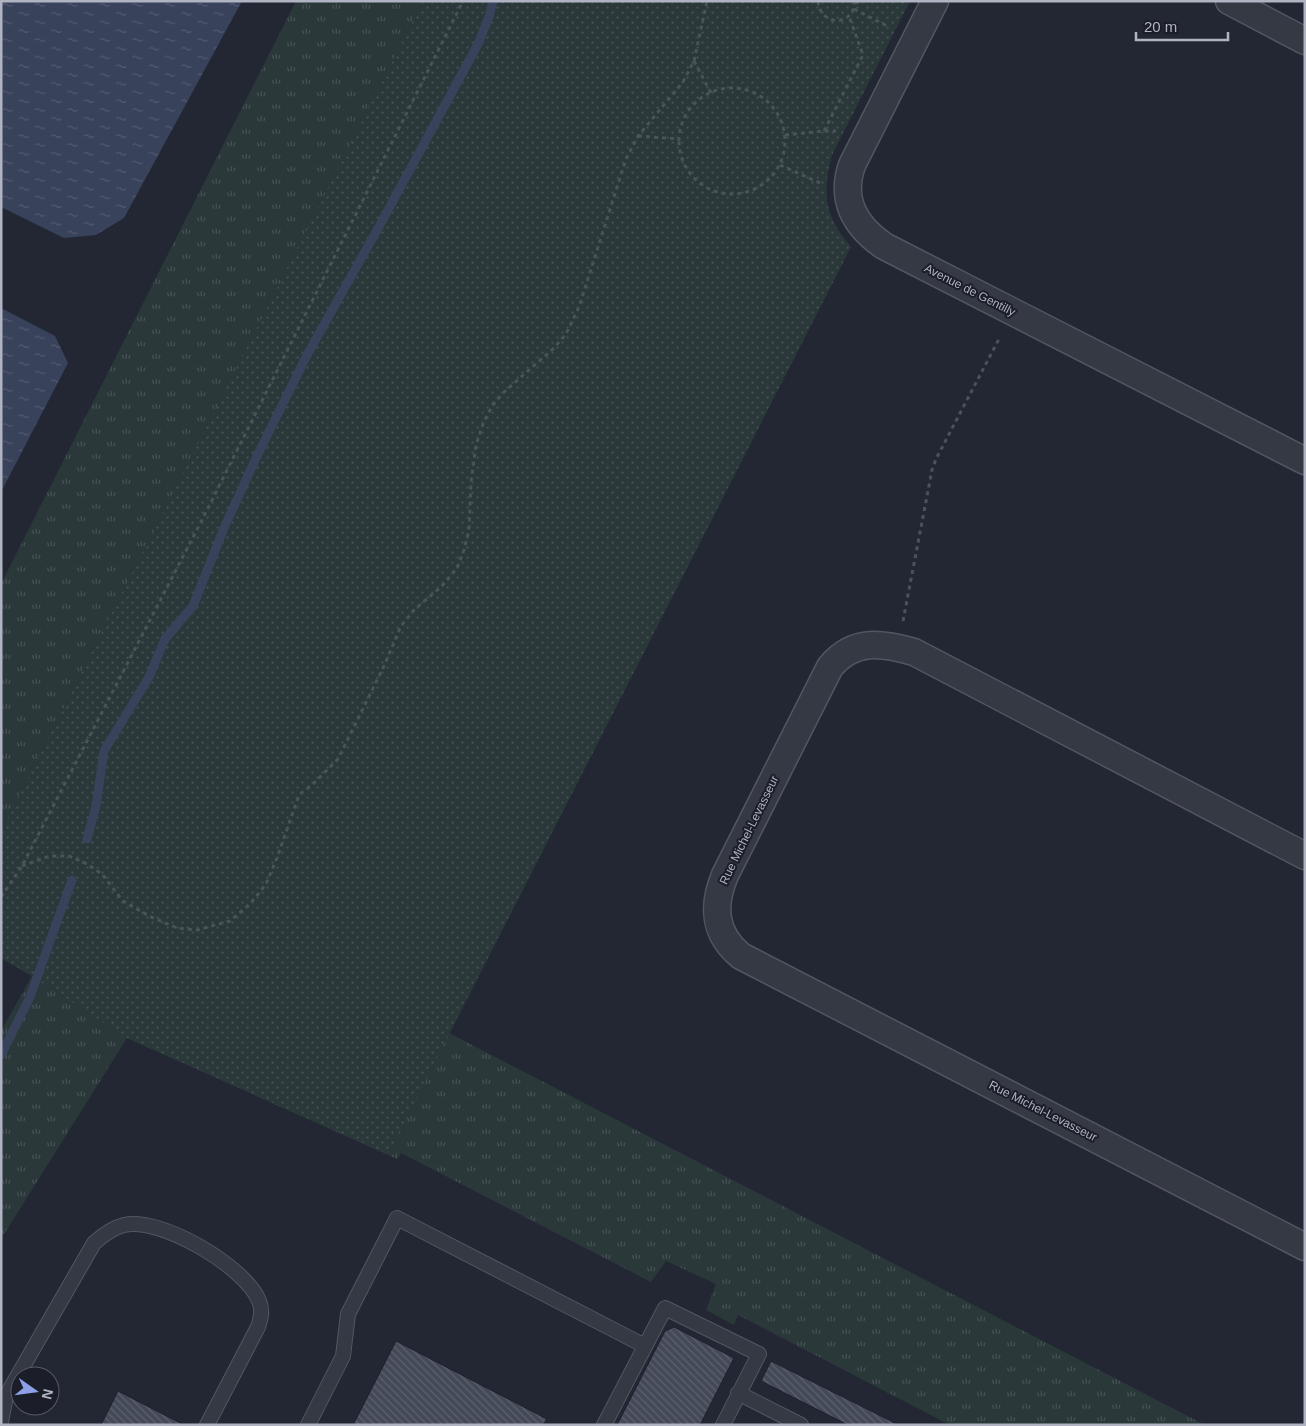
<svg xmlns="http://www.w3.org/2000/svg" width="1306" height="1426" font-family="Arial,sans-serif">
<defs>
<pattern id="grass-tufts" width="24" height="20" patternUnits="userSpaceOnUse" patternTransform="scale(1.25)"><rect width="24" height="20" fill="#2a383a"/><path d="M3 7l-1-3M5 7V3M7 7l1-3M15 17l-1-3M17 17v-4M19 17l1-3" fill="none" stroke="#465255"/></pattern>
<pattern id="park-dots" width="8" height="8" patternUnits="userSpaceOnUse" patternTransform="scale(1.25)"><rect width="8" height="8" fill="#2a383a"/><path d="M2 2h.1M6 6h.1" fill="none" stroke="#465255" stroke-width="1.8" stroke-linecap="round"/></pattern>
<pattern id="water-ripples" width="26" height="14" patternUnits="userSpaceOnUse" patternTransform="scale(1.25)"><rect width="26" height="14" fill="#39425b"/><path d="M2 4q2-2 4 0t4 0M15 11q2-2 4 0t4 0" fill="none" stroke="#535b71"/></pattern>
<pattern id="building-back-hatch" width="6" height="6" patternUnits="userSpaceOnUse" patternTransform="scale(1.25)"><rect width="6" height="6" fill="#444958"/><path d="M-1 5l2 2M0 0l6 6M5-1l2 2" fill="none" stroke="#5c616e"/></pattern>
</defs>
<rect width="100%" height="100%" fill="#222733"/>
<path fill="url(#grass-tufts)" d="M296,1H646L405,1026L449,1033L1205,1425H950L738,1315L734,1325L706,1310L716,1284L666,1261L651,1282L401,1153L397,1159L127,1038L1,1239V1031L32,976L1,958V584Z"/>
<path fill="url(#park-dots)" d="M423,1H910L832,155C822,194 824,216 851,247L388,1154L127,1038L32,976L1,958V831Z"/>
<path fill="url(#water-ripples)" d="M1,1H242L124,218L96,235L64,238L1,207Z
M1,308L55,336L68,363L1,492Z"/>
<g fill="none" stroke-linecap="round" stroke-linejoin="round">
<path stroke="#39425b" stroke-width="9" d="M87,839L96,806L104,751L149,677L165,639L193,606L224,528L256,458L307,355L381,223L477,46L489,17L493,1
M1,1055L30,997L72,880"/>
</g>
<path fill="url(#building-back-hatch)" stroke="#1d202b" d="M674,1327L734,1358L700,1425H617L665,1331Z
M396,1341L547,1419L543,1425H353Z
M771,1361L899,1425H848L761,1381Z
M118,1391L184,1425H101Z"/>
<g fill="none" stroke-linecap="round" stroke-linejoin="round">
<g stroke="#535662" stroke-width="16">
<path id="service" d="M738,1393L801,1425
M1,1422L6,1396L94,1243C103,1235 112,1228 124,1225C160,1216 246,1267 259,1301C263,1310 261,1318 258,1327L207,1425
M308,1425L343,1356L348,1314L397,1218L645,1346
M604,1425L665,1308L759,1354L723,1425"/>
</g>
<g stroke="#535662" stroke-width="29">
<path id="minor" d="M935,1L852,165C840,200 855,226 884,246L1305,461
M1229,1L1305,41
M1305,856L914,652C882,643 854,638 830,667L725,875C712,906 714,934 741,956L1305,1247"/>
</g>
<path stroke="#485459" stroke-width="3" stroke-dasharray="4 4" stroke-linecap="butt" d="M818,1C819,13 826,19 837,21C848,19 854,13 855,1
M855,3L865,1
M854,9L889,27
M694,61L711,93
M679 141a53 53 0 1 1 106 0a53 53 0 1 1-106 0Z
M824,131L863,55L849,16
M785,135L824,131H836
M638,136L680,139
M780,165L820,183
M903,621L932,470L936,459L1000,337
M22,866L50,856H69L87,864L102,874L123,901L149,916L177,928L197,930L230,921L251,903L266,884L277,858L299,795L313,784L338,759L384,666L401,626L414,610L442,586L457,568L464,550L469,530L471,482L476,445L483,424L492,406L503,393L554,348L566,334L579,307L626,159L638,136L683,82L694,61L707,1
M1,897L22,866L203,518L463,1"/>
<use href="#service" stroke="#353944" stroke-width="14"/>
<use href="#minor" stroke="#353944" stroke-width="26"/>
</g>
<g text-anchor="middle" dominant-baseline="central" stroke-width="4" stroke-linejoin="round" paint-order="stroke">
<g font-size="12" fill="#b0b3c1" stroke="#1b1e29">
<text transform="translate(970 290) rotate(27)">Avenue de Gentilly</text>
<text transform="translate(749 830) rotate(-64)">Rue Michel-Levasseur</text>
<text transform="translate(1043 1111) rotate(27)">Rue Michel-Levasseur</text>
</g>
</g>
<rect width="1306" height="1426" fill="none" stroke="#b0b3c1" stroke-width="5"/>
<g transform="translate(35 1391) rotate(104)"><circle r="24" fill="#1b1e29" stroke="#575a66"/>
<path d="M0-4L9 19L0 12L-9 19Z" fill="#8da0e8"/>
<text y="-8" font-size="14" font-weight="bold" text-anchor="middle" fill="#b0b3c1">N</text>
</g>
<path d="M1136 32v8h92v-8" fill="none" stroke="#b0b3c1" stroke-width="2.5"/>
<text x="1144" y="32" font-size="15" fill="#b0b3c1" stroke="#1b1e29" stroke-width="4" paint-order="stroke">20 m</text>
</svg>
